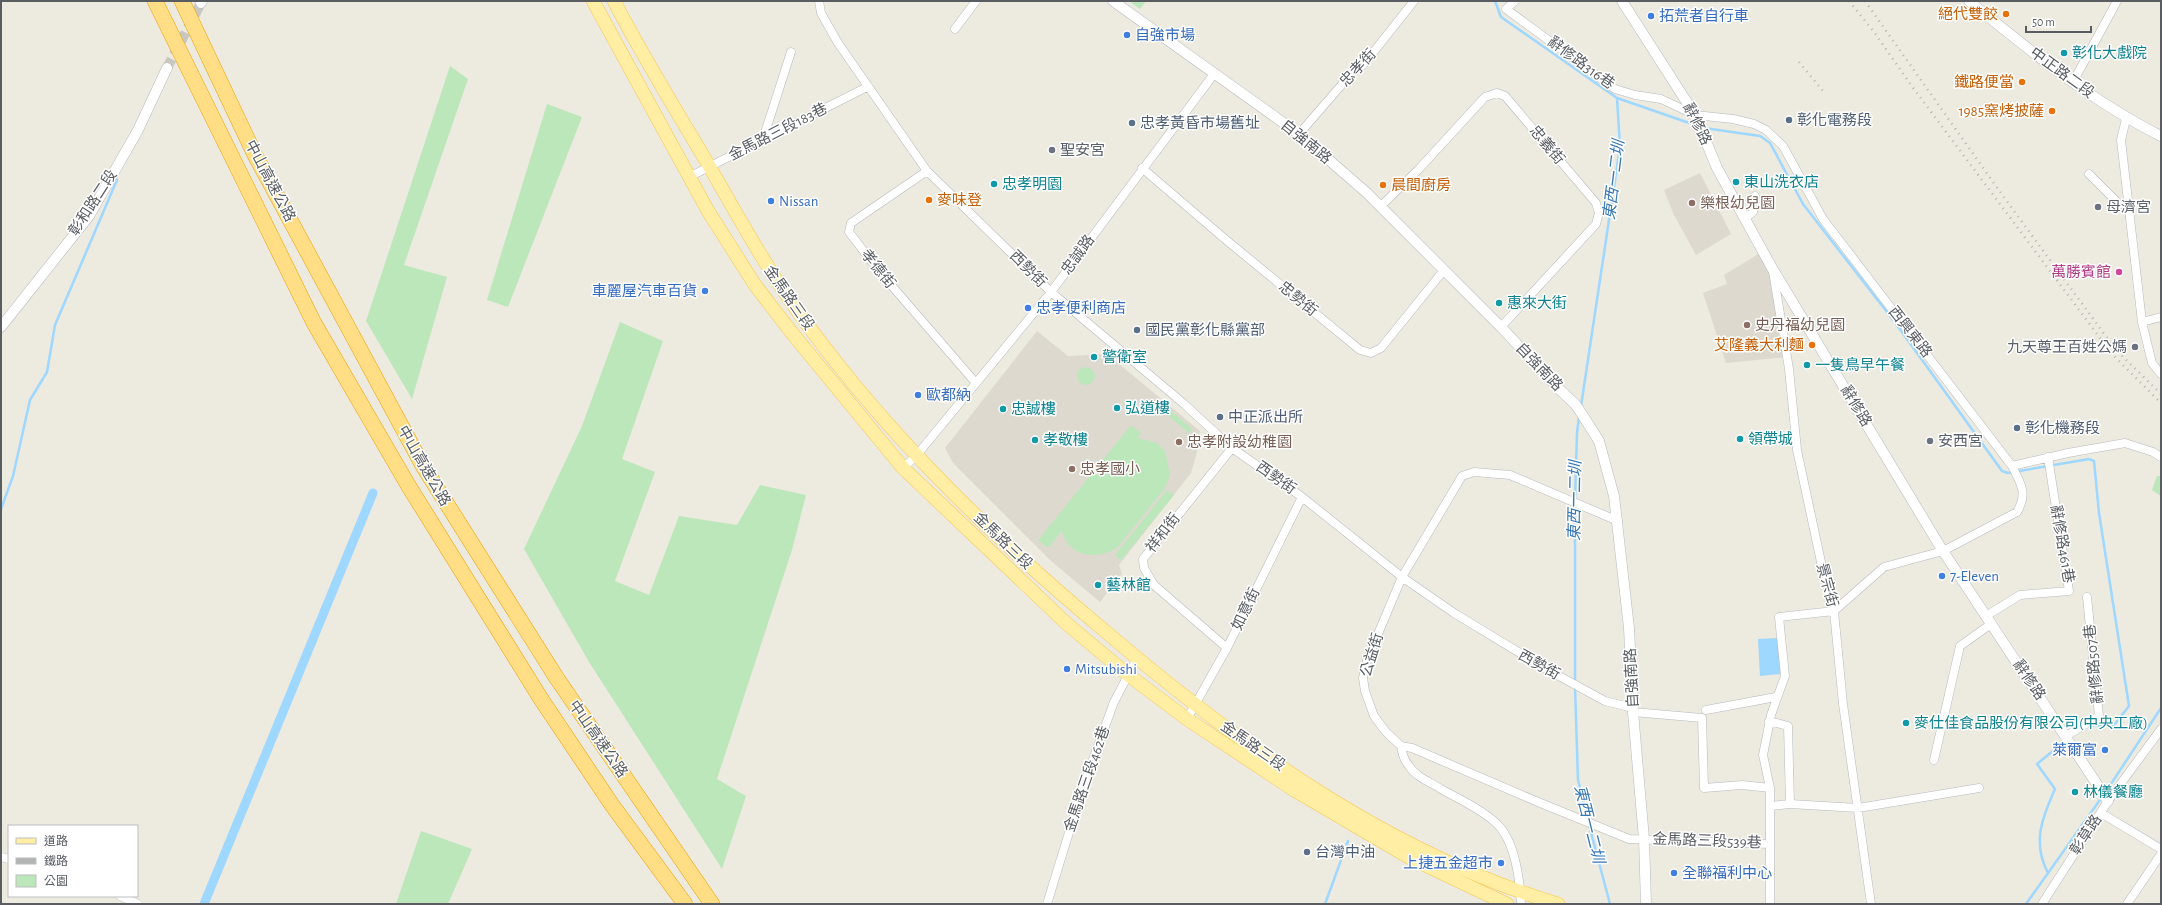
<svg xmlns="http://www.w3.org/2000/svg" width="2162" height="905" font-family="'Alegreya Sans','Noto Sans TC',sans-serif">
<rect width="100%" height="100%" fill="#edeae0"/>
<path fill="#ddd9cf" d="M1700,173L1731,234L1696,255L1674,215L1664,190Z
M1762,252L1771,273L1787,357L1726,363L1703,293L1727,284L1724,275Z
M1037,331L1068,356L1107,354L1200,431L1197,452L1191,473L1119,565L1122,574L1100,602L1050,560L953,463L945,448Z"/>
<path fill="#bce7bb" d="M1129,1H1146L1140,9Z
M450,66L468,79L404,265L447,277L412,399L366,321Z
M547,104L582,117L508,307L487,300Z
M620,322L663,341L622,459L655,472L615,581L649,595L679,516L737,525L760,485L806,495L792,550L717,779L746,796L722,869L589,662L524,549L582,426Z
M1077 376a9 9 0 1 1 18 0a9 9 0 1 1-18 0Z
M1164,405L1192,429L1189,433L1160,409Z
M1131,425L1141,433L1138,438L1157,443L1165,451L1170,475L1165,488L1117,548C1096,560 1069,558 1062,531L1048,548L1038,540Z
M2157,476H2161V496L2152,490Z
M1167,490L1174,495L1121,560L1115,555Z
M421,831L472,849L448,904H396Z"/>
<path fill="#9ed7ff" d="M1778,638L1781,674L1760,676L1758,639Z"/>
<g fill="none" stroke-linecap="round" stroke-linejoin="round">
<path stroke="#9ed7ff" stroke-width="2.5" d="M1495,1L1501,17L1617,98L1695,125
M1704,128L1760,136L1770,143L1803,204L1894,321L2002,471L2008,473L2089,459L2094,461L2099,513L2129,706L2114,725L2087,726
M1581,406L1620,147L1617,98
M1575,500L1577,433L1579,417
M1575,505V682
M1,509L13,476L30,400L47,372L55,325L117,180
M1575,687L1578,780L1588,820
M2105,793L2161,708
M1589,825L1610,904
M2048,873C2032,843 2042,818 2055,789L2037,764L2065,741
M1325,904L1348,841
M2026,904L2102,797"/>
<path stroke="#9ed7ff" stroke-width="9" d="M204,904L373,493"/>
<path stroke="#c8c7c0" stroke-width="10" stroke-dasharray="10 5" stroke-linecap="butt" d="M167,68L201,3"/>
<g stroke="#b6b9be" stroke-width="9">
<path id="minor" d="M819,1L821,13L838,43L927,171L1051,292L1183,403L1232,448L1302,497L1402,577L1454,613L1548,670L1605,701L1633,708
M1515,1L1506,9L1615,89L1635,95L1661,99L1695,115L1733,119L1754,124L1766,130L1783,146L1823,219L2012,466L2068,453L2125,443L2153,452L2161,457
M955,29L976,1
M2073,82L2117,1
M2126,119L2121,140L2142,322L2152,363L2161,374
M1299,134L1351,74L1364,64L1414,1
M763,139L791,52
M1142,168L1225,239L1360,350L1371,353L1381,348L1444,270
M927,171L851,223L849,232L879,271L975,382
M2089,174L2117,202L2120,204L2129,203
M689,177L867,87
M1381,206L1418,170L1485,97L1497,93L1505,96L1596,203L1599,213L1596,224L1501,327
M1745,218L1753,212L1752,198L1755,196
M1773,271L1789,369L1797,450L1824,576L1834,611L1843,704L1871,904
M2142,322L2161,317
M903,468L916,456L1051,292L1214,74
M1618,521L1510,475L1474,472L1462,476L1402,577L1367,660L1363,678L1365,691L1374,716L1386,732L1401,746L1412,748L1538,802L1629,839L1770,844
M1986,616L2020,595L2069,591L2048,457
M1227,648L1154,585L1144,568L1143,559L1232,448
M1706,710L1776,697
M1633,712L1702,718L1704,788L1742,785L1770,788
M1187,719L1227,648L1302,497
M1769,721L1788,726L1790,804
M2066,736L2099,716L2087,597
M1401,746C1402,753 1404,760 1409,766C1416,777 1430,782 1441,789C1459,799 1481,809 1496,823C1515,840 1520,880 1521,904
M1934,760L1960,646L1991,624
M1771,806L1790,804L1858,808L1979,788
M2101,813L2161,849
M1,857L9,859
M120,896L138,904
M1047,904L1083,787L1114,702L1137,658
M1770,904V788L1763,755L1771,715L1785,676L1779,617L1834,611L1884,567L1943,551L2017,512C2028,493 2021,484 2012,466
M2042,904L2108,801L2161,729
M2127,904L2161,854"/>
</g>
<g stroke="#b6b9be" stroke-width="11">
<path id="tertiary" d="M1113,1L1299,134L1367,193L1501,327L1558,388L1576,405L1599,441L1614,496L1629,628L1633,712L1644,839L1646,904
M1622,1L1695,115L1717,168L1772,268L1941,548L2108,801
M1969,1C2029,50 2091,101 2161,136
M201,3L202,1
M1,327L89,216L138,130L167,68"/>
</g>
<g stroke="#f9c64e" stroke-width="14">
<path id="primary" d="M593,1L708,211L755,285L792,333L903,468L1066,623L1127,674L1187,719L1294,790L1410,858L1507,904
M614,1C643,57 676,110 708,164C740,220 769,273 807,324C892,440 996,540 1106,632C1239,745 1388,853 1558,904"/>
</g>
<g stroke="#ed9f00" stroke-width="16">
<path id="motorway" d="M155,1L314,323L408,485L541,699L612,805L685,904
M182,1L255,155L423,466L556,677L712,904"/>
</g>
<use href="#minor" stroke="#fff" stroke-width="8"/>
<use href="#tertiary" stroke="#fff" stroke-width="10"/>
<use href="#primary" stroke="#ffeea3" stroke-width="13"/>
<use href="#motorway" stroke="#ffde85" stroke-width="15"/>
<path stroke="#b2b3b3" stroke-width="2.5" stroke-dasharray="1 5" stroke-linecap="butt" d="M1849,1L1874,32L1911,85L2112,354L2161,403
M1865,1L2003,196L2116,350L2161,394
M1799,62L1823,91"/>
</g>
<g fill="#e8710a" stroke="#fff" stroke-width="1.5">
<circle cx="2006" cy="14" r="4"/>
<circle cx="2022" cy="82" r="4"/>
<circle cx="2052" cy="111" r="4"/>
<circle cx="1383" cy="185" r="4"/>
<circle cx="929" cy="200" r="4"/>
<circle cx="1812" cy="345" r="4"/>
</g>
<g fill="#3f7fe0" stroke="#fff" stroke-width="1.5">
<circle cx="1651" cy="16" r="4"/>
<circle cx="1127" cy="35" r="4"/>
<circle cx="771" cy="201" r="4"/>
<circle cx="705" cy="291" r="4"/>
<circle cx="1028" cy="308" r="4"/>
<circle cx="918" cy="395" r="4"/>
<circle cx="1942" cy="576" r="4"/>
<circle cx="1067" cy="669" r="4"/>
<circle cx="2105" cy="750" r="4"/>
<circle cx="1501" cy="863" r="4"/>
<circle cx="1674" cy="873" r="4"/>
</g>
<g fill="#0f9aa8" stroke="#fff" stroke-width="1.5">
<circle cx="2064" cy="53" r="4"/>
<circle cx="1736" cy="182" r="4"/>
<circle cx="994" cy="184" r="4"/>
<circle cx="1499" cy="303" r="4"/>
<circle cx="1094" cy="357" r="4"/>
<circle cx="1807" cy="365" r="4"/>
<circle cx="1117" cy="408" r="4"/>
<circle cx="1003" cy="409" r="4"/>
<circle cx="1740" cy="439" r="4"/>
<circle cx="1035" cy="440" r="4"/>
<circle cx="1098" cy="585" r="4"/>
<circle cx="1906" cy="723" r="4"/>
<circle cx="2075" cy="792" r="4"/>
</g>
<g fill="#5c6f8a" stroke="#fff" stroke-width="1.5">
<circle cx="1789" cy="120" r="4"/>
<circle cx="1132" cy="123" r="4"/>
<circle cx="1137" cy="330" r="4"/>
<circle cx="1220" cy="417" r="4"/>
<circle cx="2017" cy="428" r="4"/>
<circle cx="1307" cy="852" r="4"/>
</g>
<g fill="#6b7280" stroke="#fff" stroke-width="1.5">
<circle cx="1052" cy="150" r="4"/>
<circle cx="2098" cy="207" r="4"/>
<circle cx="2135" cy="347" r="4"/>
<circle cx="1930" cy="441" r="4"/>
</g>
<g fill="#8d6e63" stroke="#fff" stroke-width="1.5">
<circle cx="1692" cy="203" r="4"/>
<circle cx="1747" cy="325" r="4"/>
<circle cx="1179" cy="442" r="4"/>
<circle cx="1072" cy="469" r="4"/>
</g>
<circle fill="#d1479c" stroke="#fff" stroke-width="1.5" cx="2119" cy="272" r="4"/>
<g text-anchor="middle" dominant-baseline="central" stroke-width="3" stroke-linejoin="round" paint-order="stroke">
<g font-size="15" fill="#c56008" stroke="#fff" text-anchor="end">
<text x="1998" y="14">絕代雙餃</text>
<text x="2014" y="82">鐵路便當</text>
<text x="2044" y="111">1985窯烤披薩</text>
<text x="1391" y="185" text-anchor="start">晨間廚房</text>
<text x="937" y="200" text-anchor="start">麥味登</text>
<text x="1804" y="345">艾隆義大利麵</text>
</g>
<g font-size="15" fill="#366cbe" stroke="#fff" text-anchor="start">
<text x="1659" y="16">拓荒者自行車</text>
<text x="1135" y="35">自強市場</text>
<text x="779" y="201">Nissan</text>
<text x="697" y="291" text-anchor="end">車麗屋汽車百貨</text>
<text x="1036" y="308">忠孝便利商店</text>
<text x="926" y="395">歐都納</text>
<text x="1950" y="576">7-Eleven</text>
<text x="1075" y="669">Mitsubishi</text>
<text x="2097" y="750" text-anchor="end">萊爾富</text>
<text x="1493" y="863" text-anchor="end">上捷五金超市</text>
<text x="1682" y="873">全聯福利中心</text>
</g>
<g font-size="15" fill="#0d838f" stroke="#fff" text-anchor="start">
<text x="2072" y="53">彰化大戲院</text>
<text x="1744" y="182">東山洗衣店</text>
<text x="1002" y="184">忠孝明園</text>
<text x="1507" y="303">惠來大街</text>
<text x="1102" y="357">警衛室</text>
<text x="1815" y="365">一隻鳥早午餐</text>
<text x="1125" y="408">弘道樓</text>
<text x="1011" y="409">忠誠樓</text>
<text x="1748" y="439">領帶城</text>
<text x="1043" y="440">孝敬樓</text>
<text x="1106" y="585">藝林館</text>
<text x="1914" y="723">麥仕佳食品股份有限公司(中央工廠)</text>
<text x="2083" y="792">林儀餐廳</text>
</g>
<g font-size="15" fill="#595d62" stroke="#fff">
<text transform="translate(1581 63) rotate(36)">辭修路316巷</text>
<text transform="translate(1358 68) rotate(-47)">忠孝街</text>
<text transform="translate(2062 73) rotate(36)">中正路二段</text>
<text transform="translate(1697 124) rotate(64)">辭修路</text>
<text transform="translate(778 132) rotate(-27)">金馬路三段183巷</text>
<text transform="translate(1306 142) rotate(39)">自強南路</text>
<text transform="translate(1547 145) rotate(50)">忠義街</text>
<text transform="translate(270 181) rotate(62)">中山高速公路</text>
<text transform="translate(93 203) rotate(-57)">彰和路二段</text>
<text transform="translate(1078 255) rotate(-54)">忠誠路</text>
<text transform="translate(878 269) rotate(51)">孝德街</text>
<text transform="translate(1028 269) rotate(45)">西勢街</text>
<text transform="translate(789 298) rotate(55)">金馬路三段</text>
<text transform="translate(1298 299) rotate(39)">忠勢街</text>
<text transform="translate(1910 332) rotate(52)">西興東路</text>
<text transform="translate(1539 367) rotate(46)">自強南路</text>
<text transform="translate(1856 406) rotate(59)">辭修路</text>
<text transform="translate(424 466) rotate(60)">中山高速公路</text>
<text transform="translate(1276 478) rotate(35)">西勢街</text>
<text transform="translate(1163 533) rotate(-52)">祥和街</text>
<text transform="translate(1003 541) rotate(44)">金馬路三段</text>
<text transform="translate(2062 544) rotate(80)">辭修路461巷</text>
<text transform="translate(1827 585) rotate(75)">景宗街</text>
<text transform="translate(1246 609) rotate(-64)">如意街</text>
<text transform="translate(1372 655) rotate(-73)">公益街</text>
<text transform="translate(2094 664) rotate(-96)">辭修路507巷</text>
<text transform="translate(1539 665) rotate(29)">西勢街</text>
<text transform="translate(1632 678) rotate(-93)">自強南路</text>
<text transform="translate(2029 680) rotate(56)">辭修路</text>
<text transform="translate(598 739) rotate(55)">中山高速公路</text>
<text transform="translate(1253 746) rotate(35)">金馬路三段</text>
<text transform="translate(1087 779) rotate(-71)">金馬路三段462巷</text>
<text transform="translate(2086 835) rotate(-57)">彰草路</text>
<text transform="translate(1707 841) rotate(2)">金馬路三段539巷</text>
</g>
<g font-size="15" fill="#4e5e75" stroke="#fff" text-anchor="start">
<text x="1797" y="120">彰化電務段</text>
<text x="1140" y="123">忠孝黃昏市場舊址</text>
<text x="1145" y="330">國民黨彰化縣黨部</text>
<text x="1228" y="417">中正派出所</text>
<text x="2025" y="428">彰化機務段</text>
<text x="1315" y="852">台灣中油</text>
</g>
<g font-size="15" fill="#5b616d" stroke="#fff" text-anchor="start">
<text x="1060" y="150">聖安宮</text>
<text x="2106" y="207">母濟宮</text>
<text x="2127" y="347" text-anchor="end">九天尊王百姓公媽</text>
<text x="1938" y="441">安西宮</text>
</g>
<g font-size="15" fill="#785e54" stroke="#fff" text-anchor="start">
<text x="1700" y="203">樂根幼兒園</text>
<text x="1755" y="325">史丹福幼兒園</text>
<text x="1187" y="442">忠孝附設幼稚園</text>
<text x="1080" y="469">忠孝國小</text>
</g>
<g font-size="15" fill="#b23c85" stroke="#fff" text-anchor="end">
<text x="2111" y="272">萬勝賓館</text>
</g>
<g font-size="16" font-style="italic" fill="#3778b7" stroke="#fff">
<text transform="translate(1614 180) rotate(-83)">東西一二圳</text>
<text transform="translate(1575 501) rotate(-89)">東西一二圳</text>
<text transform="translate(1589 824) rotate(76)">東西一二圳</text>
</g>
</g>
<rect width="2162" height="905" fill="none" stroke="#595d62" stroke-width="4"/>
<rect x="8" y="825" width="130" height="72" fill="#ffffff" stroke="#bdbec0"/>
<rect x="16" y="838" width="20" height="6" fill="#ffeea3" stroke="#bdbec0"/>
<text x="44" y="845" font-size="12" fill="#595d62">道路</text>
<rect x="16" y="858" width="20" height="6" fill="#b2b3b3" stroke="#bdbec0"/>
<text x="44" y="865" font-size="12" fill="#595d62">鐵路</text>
<rect x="16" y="875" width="20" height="12" fill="#bce7bb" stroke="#bdbec0"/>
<text x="44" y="885" font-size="12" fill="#595d62">公園</text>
<path d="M2026 26v6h65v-6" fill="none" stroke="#595d62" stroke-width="2"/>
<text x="2032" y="26" font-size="12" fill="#595d62" stroke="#ffffff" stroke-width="3" paint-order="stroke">50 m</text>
</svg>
